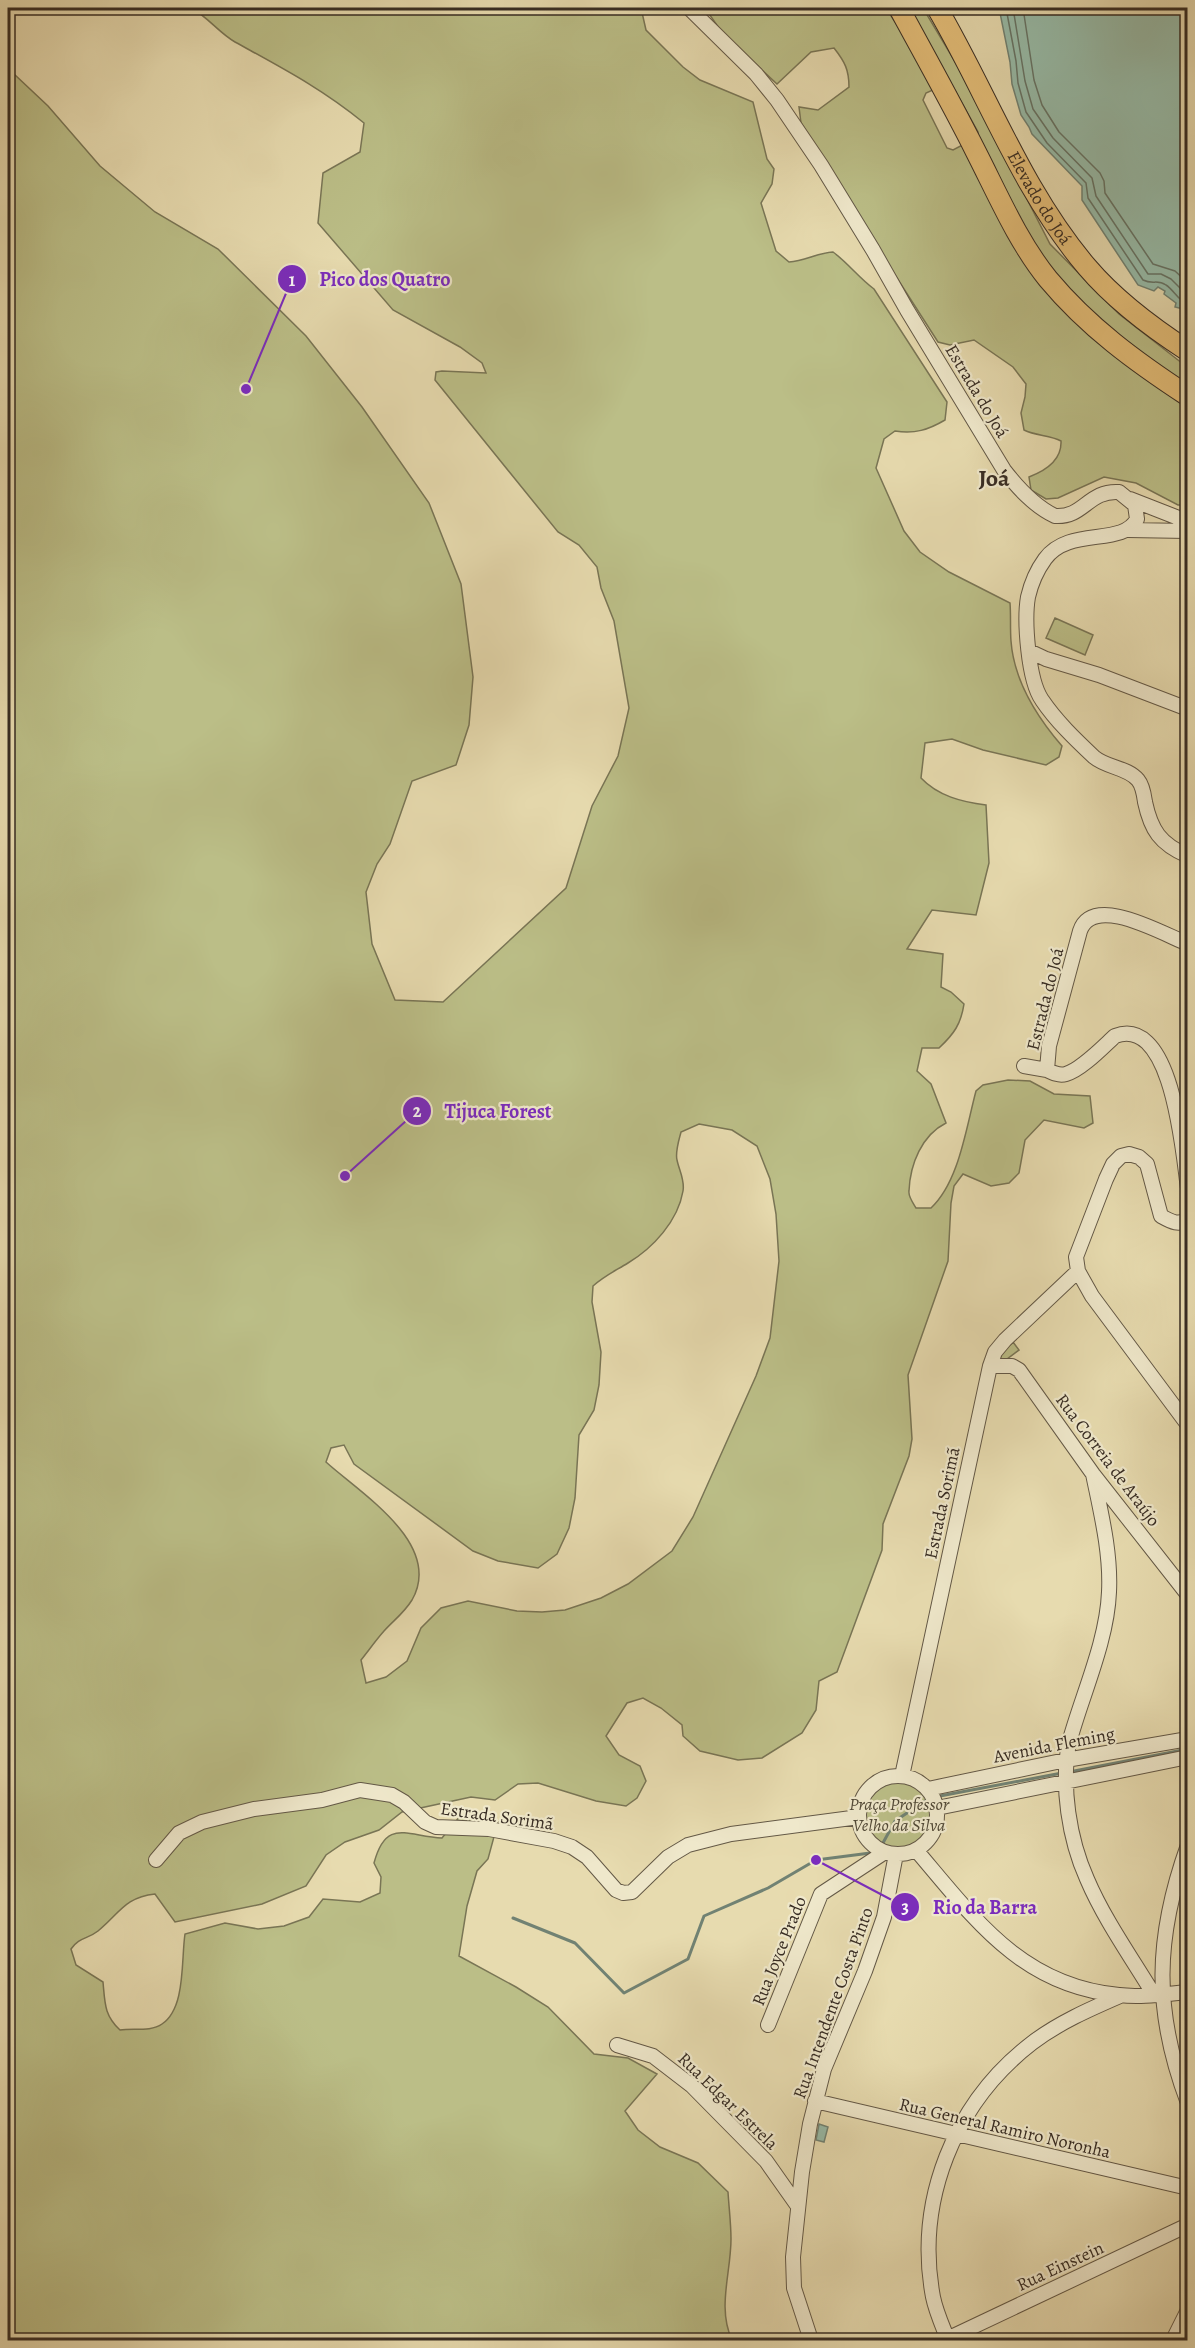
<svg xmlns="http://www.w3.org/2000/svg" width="1195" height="2348" font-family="Alegreya,serif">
<rect width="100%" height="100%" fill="#e7dbaf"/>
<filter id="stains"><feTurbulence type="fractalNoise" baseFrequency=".00333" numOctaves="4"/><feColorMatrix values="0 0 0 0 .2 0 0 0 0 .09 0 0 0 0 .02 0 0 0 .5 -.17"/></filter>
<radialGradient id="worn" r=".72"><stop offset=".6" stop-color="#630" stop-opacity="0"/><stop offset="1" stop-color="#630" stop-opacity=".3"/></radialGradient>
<path fill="#bbbe87" stroke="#797555" stroke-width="1.5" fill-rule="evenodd" d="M191,8H641L646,30L683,67L700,80L753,102L767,159L774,169L772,184L761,203L776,251L789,262C805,261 817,253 833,252C848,263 859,278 874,289L947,402L945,420C928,430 915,434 895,431L884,439L876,468L904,531L920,552L949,572L1010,603C1011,616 1010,629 1011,641C1014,682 1037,717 1062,746L1059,757L1046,765L983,750L952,739L925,743L921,778C938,796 962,802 986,805L989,863L976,915L932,910L907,949L943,954L941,987L951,992L964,1004C961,1024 954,1034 939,1048H922L917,1071L931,1084L946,1123C922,1135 910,1164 909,1191C908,1196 913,1203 916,1208H931C959,1182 966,1128 976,1091L983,1085L1008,1080L1030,1081L1054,1094L1090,1096L1093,1123L1084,1128L1044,1120L1025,1140L1019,1173L1009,1183L991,1186L963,1174L954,1186L951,1203L948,1261L908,1375L912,1439L909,1456L883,1524L882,1550L837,1672L819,1681L816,1710L802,1733L762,1758L738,1760L700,1751L683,1736L682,1725L661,1708L643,1698L627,1703L606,1736L619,1755L640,1766L646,1781L637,1798L626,1806L596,1801L538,1783L518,1784L495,1800L471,1797L402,1812L379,1830L345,1842L326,1855L306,1886L262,1904L175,1922L155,1894C125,1897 119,1914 98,1931C88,1939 79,1937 71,1949L76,1965L103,1982C105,2003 104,2015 120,2030C133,2028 151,2032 162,2024C186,2008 181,1960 185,1934L225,1923L258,1929L284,1926L309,1917L323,1899L360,1902L380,1893L381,1877L374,1863C386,1818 406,1836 442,1838L461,1815L482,1814L498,1822L488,1859L477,1871L467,1906L459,1956L516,1987L548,2007L594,2054L628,2058L657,2074L625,2111L638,2130L660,2147L698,2163L728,2192C729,2208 731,2224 731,2239C731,2273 717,2308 732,2340H8V74H14L48,106L100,166L155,212L218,249L306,336L362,407L429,503L461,584L473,677L469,725L456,765L412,781L390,844L377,864L366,892L372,944L395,1000L443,1002L566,888L592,806L618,756L629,708L614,621L601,588L597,567L579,545L558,532L435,380L436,372L442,371L486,373L482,363L460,347L393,310L318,223L323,173L360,152L364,123C321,88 282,68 235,42C219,33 207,16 191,8ZM699,1124L732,1130L757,1146L770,1179L776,1214L779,1261L770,1338L756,1376L693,1517L672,1551L628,1584L601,1598L565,1610L542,1612L517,1611L468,1601L441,1608L421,1628L407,1661L386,1677L366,1683L361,1660C369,1650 376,1640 384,1631C394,1620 404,1613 412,1600C444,1544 360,1493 326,1462L331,1448L344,1445L354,1464L473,1551L498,1561L538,1568L557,1554L569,1528L575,1498L579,1435L594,1410L599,1385L601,1352L592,1302L593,1286C604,1276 615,1271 628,1263C653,1248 678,1221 683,1191C685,1180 679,1170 677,1160C675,1152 679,1140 681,1132Z
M705,8H886L910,45L933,90L926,93L923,100L947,148L953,150L978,137V132L909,8H923L966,80L1050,244L1119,314L1187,367V505H1178L1136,483L1104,477L1058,498L1046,499L1031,490L1029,477C1045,471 1062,461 1061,441C1050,435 1036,436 1024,430L1021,413L1025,397L1026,384L1013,367L974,340L950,345L938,342L895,275L801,123L799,107L818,110L849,87C849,70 845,62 834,48L811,52L777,84L723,34Z
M1055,618L1093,635L1085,655L1046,638Z
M1013,1342L1019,1350L1003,1362L999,1358L1001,1353Z
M864 1815a34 34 0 1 1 68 0a34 34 0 1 1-68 0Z"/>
<path fill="#97bba8" stroke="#718273" stroke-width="1.5" d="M999,8H1187V310L1175,307L1176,303L1164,294L1165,291L1158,287L1154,291L1138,285L1082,200V186L1032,134L1029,127L1021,115L1012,84L1010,62Z
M819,2124L828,2127L824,2142L816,2140Z"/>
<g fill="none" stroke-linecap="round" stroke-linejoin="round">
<path stroke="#677466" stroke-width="1.5" d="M1006,8L1016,61L1018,83L1026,112L1047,143L1086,183L1088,198L1143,280C1153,285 1157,279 1166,285C1174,290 1178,301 1188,304
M1013,8L1025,81L1033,109L1053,138L1092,178L1096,196L1148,274H1161L1171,279L1188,296
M1023,8L1034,80L1042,105L1059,132L1100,173L1104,181L1105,193L1153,264L1175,271L1188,283"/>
<path stroke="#718273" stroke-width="3" d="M1069,1772L1188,1749
M513,1918L575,1943L624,1993L688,1959L704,1916L768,1888L816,1860L878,1852L895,1821L925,1801L940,1796L1062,1773"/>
<g stroke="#635846" stroke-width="16">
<path id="minor" d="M689,8L756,74L777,100L821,165L873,250L907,310L1004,470C1018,488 1034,506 1055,516C1084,518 1088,490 1119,492L1135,505L1137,519C1123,547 1069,526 1045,559C1037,570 1031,584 1028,597C1024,620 1028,680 1042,700C1056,721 1076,740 1094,757C1107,768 1127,767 1138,780C1143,786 1144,795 1145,802C1151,830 1160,844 1188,856
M1130,499L1176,517L1188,525
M1128,530L1188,531
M1029,651L1046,659L1099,675L1188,709
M1188,944C1163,934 1093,893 1080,931L1049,1046L1047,1070C1053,1073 1059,1076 1066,1074C1081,1070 1103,1047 1115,1036C1173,1014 1183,1155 1188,1188
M1024,1066L1047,1070
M1188,1218C1180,1227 1170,1221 1161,1216L1147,1164L1139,1157L1129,1154L1121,1156L1113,1164L1106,1179L1076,1257L1078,1271L1092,1296L1188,1425
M990,1366H1012L1019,1370L1093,1474L1188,1595
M1093,1474C1101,1513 1111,1553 1109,1592C1107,1642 1082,1695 1069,1743C1061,1786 1069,1839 1087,1879C1104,1919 1131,1957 1154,1995
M859 1815a39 39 0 1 1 78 0a39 39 0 1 1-78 0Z
M902,1776L990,1366L995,1352L1005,1340L1078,1271
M928,1789L1066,1760L1188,1739
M937,1808L1188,1757
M1188,1845C1155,1937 1153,2011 1188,2103
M916,1850C974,1918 1021,1986 1119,1995C1141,1998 1165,1994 1188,1992
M156,1860L179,1833L202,1822L254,1809L322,1800L360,1790L392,1795L404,1802L425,1822L436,1827L489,1829L554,1841L572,1847L587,1857L616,1890L623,1893L632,1892L668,1857L688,1845L731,1834L859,1817
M768,2025L821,1894L885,1852
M617,2045L653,2056L692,2086L766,2161L797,2205
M815,2101L1188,2188
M947,2339L1188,2225
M811,2340L794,2288L793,2257L802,2172L810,2124L824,2069L865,1971L884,1917L896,1854
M948,2340C943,2327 936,2312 933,2297C915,2201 954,2103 1032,2043C1058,2023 1090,2009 1120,1996
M1173,2340L1188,2310"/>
</g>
<g stroke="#372c23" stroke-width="22">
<g id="highway">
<path d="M899,8C925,56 952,104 976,152C998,195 1018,242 1048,279C1088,327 1136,362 1188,396"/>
<path id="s1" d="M937,8C987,93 1022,191 1087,267C1115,300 1151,327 1188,351"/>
</g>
</g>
<use href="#minor" stroke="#efe8cb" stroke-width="14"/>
<use href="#highway" stroke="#e4be78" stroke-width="20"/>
</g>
<g text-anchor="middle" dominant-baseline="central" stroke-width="4.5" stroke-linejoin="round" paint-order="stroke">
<g font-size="18" fill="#372c23" stroke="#efe8cb">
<text stroke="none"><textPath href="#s1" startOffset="216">Elevado do Joá</textPath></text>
<text transform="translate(977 391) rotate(59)">Estrada do Joá</text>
<text transform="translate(1045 999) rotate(-76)">Estrada do Joá</text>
<text transform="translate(1108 1460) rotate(53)">Rua Correia de Araújo</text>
<text transform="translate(942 1503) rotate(-78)">Estrada Sorimã</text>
<text transform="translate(1054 1745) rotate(-11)">Avenida Fleming</text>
<text transform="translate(497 1816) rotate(8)">Estrada Sorimã</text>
<text transform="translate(779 1951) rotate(-68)">Rua Joyce Prado</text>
<text transform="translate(833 2003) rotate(-70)">Rua Intendente Costa Pinto</text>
<text transform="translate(728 2101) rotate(44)">Rua Edgar Estrela</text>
<text transform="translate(1005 2128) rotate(13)">Rua General Ramiro Noronha</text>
<text transform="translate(1060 2266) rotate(-25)">Rua Einstein</text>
</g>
<g font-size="18" font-style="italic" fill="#514937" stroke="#efe8cb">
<text x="899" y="1804">Praça Professor<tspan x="899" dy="21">Velho da Silva</tspan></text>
</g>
<g font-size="24" font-weight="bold" fill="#372c23" stroke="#efe8cb">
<text x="994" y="478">Joá</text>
</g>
</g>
<path fill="none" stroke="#7b2cbf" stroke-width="2" d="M246 389L292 279M345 1176L417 1111M816 1860L905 1907"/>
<g fill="#7b2cbf" stroke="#efe8cb" stroke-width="2">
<circle cx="246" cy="389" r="6"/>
<circle cx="345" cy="1176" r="6"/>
<circle cx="816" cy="1860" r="6"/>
<circle cx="292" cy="279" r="15"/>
<circle cx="417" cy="1111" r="15"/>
<circle cx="905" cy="1907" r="15"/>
</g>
<g font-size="18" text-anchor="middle" font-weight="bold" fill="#fff">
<text x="292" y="286">1</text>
<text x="417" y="1117">2</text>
<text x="905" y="1913">3</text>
</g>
<g font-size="20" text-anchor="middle" font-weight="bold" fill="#7b2cbf" stroke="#efe8cb" stroke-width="4.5" stroke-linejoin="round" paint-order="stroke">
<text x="385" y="286">Pico dos Quatro</text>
<text x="498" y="1118">Tijuca Forest</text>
<text x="985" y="1914">Rio da Barra</text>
</g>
<rect width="1195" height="2348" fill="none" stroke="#e7dbaf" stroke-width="30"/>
<rect x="9" y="9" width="1177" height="2330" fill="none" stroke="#372c23" stroke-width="3"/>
<rect x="15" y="15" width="1165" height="2318" fill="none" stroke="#372c23" stroke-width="1.5"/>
<rect width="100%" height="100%" filter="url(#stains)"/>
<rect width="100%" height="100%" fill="url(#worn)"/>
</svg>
